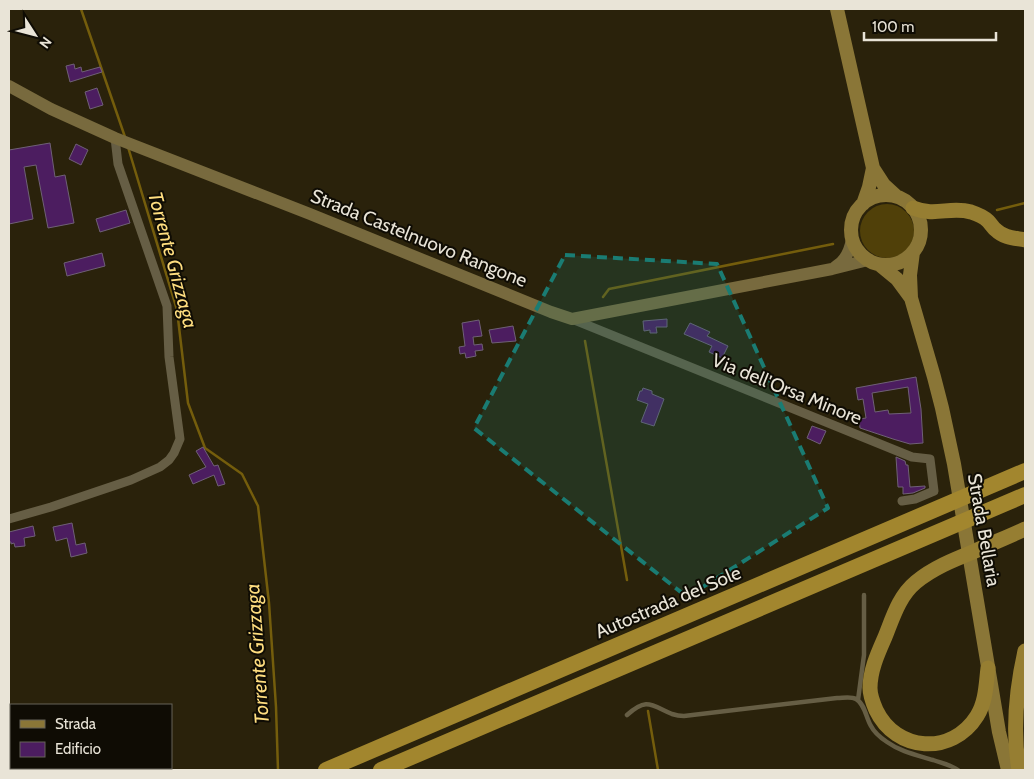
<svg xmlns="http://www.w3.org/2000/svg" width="1034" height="779" font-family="Cabin,sans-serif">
<rect width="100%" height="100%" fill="#2a220b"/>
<path fill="#504009" d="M860 231a27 27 0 1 1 54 0a27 27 0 1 1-54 0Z"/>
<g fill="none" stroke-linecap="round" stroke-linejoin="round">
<path stroke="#745d0c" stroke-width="2.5" d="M81,9L125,137
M128,147L177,310L188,403L205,448L242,474L258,506L269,603L276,707L278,770
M997,210L1025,203
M603,297L609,289L833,244
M585,341L627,580
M648,711L658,770"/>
</g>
<path fill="#4c1d60" stroke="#6f6076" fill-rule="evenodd" d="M74,64L75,69L81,67L82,72L100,67L102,72L70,82L66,66Z
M97,88L103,105L90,109L85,92Z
M50,143L55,177L65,175L74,223L48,228L36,165L24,167L33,219L9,224V150Z
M76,144L88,150L81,165L69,159Z
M126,210L130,223L100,232L96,219Z
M102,253L105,266L67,276L64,263Z
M667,319V327H656L657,333H650V330L644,331L643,321Z
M479,320L482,336L473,337L474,345L482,344L483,350L475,351L476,356L466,358L465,353L460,354L459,347L465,346L462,323Z
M690,323L710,332L707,336L728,346L722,358L709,352L712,346L684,334Z
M513,326L516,341L492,343L489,330Z
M916,377L921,409L923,443L910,444L893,439L860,428L859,419L866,418L863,399L858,400L856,388ZM908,387L911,413L889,414L888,410L875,412L872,393Z
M643,388L652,391V394L664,399L654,426L641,422L648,404L637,400L640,391H642Z
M812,426L826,431L820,444L807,438Z
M203,447L214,466L218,465L225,484L218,486L214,475L193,484L189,475L206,467L196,451Z
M896,457L905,461L906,465H908L910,487L925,486V488L913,493L903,494V487H898Z
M72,523L76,545L85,543L87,553L71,557L67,538L56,541L53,527Z
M33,526L35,536L24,538L25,546L15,547L14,543L11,544V542H9V532Z"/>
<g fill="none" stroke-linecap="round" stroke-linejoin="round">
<path stroke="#665e45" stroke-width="4.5" d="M858,700L864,655V595
M627,715C647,697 651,705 672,714C675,715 680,716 684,716L837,698C843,698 851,696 856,699C865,704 866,718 871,726C874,732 881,738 887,742C901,752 917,755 933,760C941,763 951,765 958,770"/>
<path stroke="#665e45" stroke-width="9" d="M572,319L912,457L930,459L934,491L915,499L902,501
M9,519L51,507L131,480L160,467L169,460L174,453L180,439L169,357L167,306L118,164L115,138"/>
<path stroke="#786a3e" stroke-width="12" d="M9,86L51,109L115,138L310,214L551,312L572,319L832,269L868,260
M835,267C846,261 850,251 852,239"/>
<path stroke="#8a7637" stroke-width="14" d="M837,9L873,168L884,185L896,196
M851 230a35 35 0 1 1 70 0a35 35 0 1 1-70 0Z
M863,204L869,187L873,168
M913,252L910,275L911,298L934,377L942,408L954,464L999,732L1008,770
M880,265L897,279L911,298"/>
<path stroke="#967e32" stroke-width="15" d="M913,208C936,217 950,206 971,212C977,214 984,217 988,221C991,224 993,228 996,230C1004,238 1015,238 1025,240
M988,668C986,684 986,702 977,716C952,756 896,752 876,710C873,703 870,695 870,688C870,670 878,653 885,637C893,617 899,596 916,582C933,568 953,560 973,552C990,544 1008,537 1025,529
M1019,770C1012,730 1016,691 1025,651"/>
<path stroke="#a2862e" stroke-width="16" d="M326,770L1025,471
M381,770L1025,495"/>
</g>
<path fill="#1a7c73" fill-opacity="0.2" stroke="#1a7c73" stroke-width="4" stroke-dasharray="10 6" stroke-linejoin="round" d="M565,255L717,264L828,508L687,597L474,428Z"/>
<g text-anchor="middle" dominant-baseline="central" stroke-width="4" stroke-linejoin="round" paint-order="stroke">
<g font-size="19" fill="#e9e4d7" stroke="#0f0c04">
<text transform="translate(419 238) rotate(22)">Strada Castelnuovo Rangone</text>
<text transform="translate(787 389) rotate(22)">Via dell'Orsa Minore</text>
<text transform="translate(984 530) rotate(80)">Strada Bellaria</text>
<text transform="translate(668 602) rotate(-23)">Autostrada del Sole</text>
</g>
<g font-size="20" font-style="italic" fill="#fedd7f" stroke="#0f0c04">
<text transform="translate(173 260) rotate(75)">Torrente Grizzaga</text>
<text transform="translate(257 654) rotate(-94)">Torrente Grizzaga</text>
</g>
</g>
<rect width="1034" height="779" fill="none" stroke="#e9e4d7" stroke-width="20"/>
<rect x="10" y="704" width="162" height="65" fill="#0f0c04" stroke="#666258"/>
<rect x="20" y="720" width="25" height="8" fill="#8a7637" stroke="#666258"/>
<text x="55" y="729" font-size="15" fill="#e9e4d7">Strada</text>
<rect x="20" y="742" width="25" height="15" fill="#4c1d60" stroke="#666258"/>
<text x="55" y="754" font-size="15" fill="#e9e4d7">Edificio</text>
<g transform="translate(35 35) rotate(126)" stroke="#0f0c04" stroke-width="4" paint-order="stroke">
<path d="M0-4L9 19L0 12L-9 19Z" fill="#e9e4d7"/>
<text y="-8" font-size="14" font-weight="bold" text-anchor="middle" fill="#e9e4d7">N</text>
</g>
<path d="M864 32v8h132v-8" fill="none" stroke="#e9e4d7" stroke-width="2.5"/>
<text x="872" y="32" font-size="15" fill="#e9e4d7" stroke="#0f0c04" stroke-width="4" paint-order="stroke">100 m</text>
</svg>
